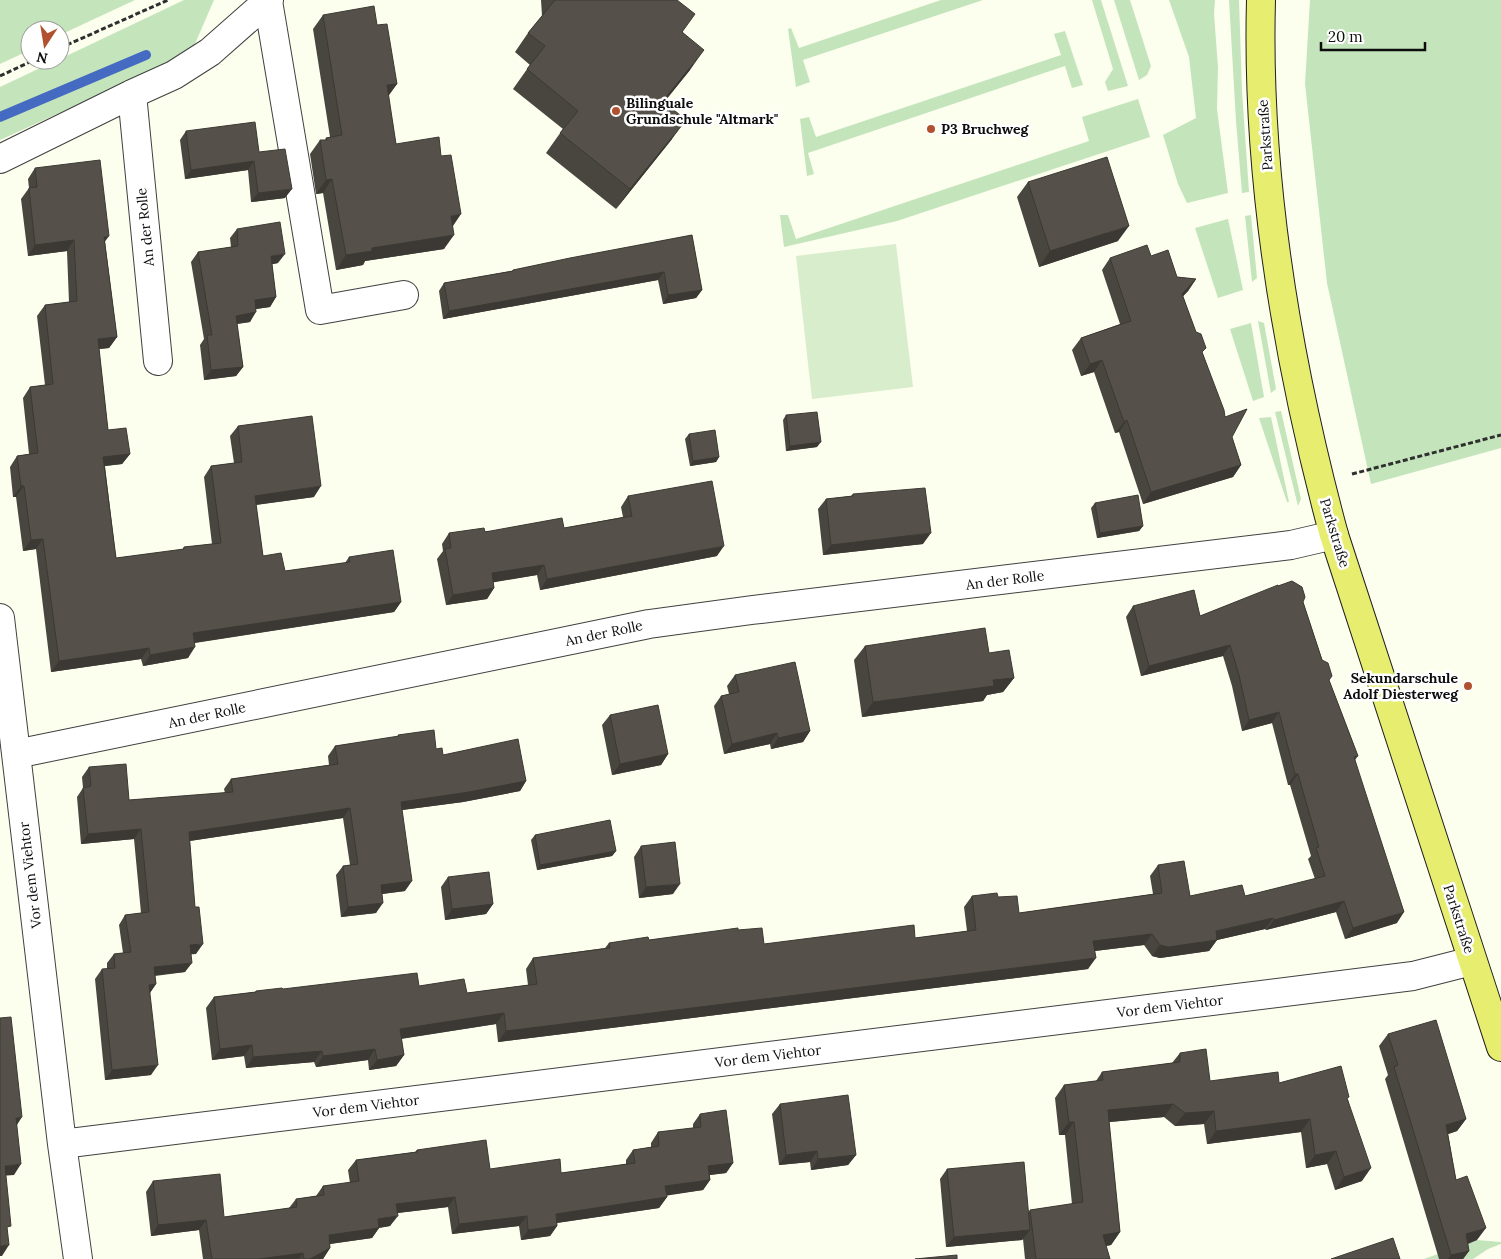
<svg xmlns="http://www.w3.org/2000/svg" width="1501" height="1259" font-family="Lora,serif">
<rect width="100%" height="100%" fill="#fcfeee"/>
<path fill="#c4e5bb" d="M0,0H135L60,35V30H30V50L0,64Z
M184,0H214L191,53L0,140V87L57,60H60V59Z
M941,0H983L803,60L810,82L796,87L788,29L791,28L799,48Z
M1092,0H1101L1128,86L1108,91L1105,82L1113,69Z
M1114,0H1130L1151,66L1147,75L1139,80Z
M1169,0H1215L1214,14L1218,67L1217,109L1228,193L1187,203L1178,184L1163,135L1196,118L1189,57Z
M1229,0H1239L1242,91L1249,192L1242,193L1236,121Z
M1310,0H1501V448L1371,484L1327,283L1305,84Z
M1065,31L1083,85L1072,88L1065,66L808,153L814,174L807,176L800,119L809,117L816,137L1061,55L1054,34Z
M1138,99L1150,137L897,221L784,247L780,215H788L796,239L1089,141L1082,117Z
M1251,215L1257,278L1252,282L1245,216Z
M1228,219L1243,290L1218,298L1195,228Z
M1258,321L1264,323L1276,389L1271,393Z
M1251,323L1264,397L1253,401L1230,329Z
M1281,411L1301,499L1298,506L1275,412Z
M1271,417L1289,502H1287L1259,418Z
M1477,1240L1501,1242V1244L1488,1249L1473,1259H1424Z"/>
<path fill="#d8edcc" d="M896,244L913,387L812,399L796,256Z"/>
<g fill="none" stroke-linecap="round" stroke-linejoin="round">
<path stroke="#446ac2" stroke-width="10" d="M0,117L146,55"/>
<g stroke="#404040" stroke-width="30">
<path id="minor" d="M268,1L320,310L404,295
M132,94L158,361
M0,159L132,94L174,75L210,52L269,0
M0,618L62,1144L78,1259
M16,754L649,624L752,610L1291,545L1334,535
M62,1144L1413,976L1472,961"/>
</g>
<g stroke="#1e1e1e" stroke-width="30">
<path id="major" d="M1261,0C1256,180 1287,361 1334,535L1501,1047"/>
</g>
<path stroke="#2f2f2f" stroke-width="3" stroke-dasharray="5 2.5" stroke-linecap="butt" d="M60,48L168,0
M0,76L34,60
M1352,474L1501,435"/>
<use href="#minor" stroke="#fff" stroke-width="28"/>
<use href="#major" stroke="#e6ed6f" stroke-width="28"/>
</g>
<path fill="#494640" d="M541,0H677L683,32L690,70L664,102L672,139L616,209L546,153L563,129L513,89L530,65L515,52L528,33L542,16Z
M323,15L377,25L397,84L388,95L396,144L453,226L444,249L365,261L363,265L336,270L323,193L316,194L310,154L320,140H325L326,138L330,137L313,29Z
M186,131L259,152L285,198L251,202L248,170L185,179L180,140Z
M35,168L105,242L117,337L109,348L99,349L108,430L130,454L122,464L105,466L116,558L182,550L184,547L212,544L204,477L211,466L234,463L230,436L238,426L314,497L256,505L263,556L285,571L345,563L349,557L401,602L394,612L195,643L188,658L143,666L141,659L51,672L36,549L23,551L16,497H13L10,467L17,456L29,454L23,398L30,387L45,385L37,316L45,305L69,302L67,251L28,256L21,199L29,188L28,179Z
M1028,182L1118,241L1039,267L1017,197Z
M237,229L278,263L272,264L276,297L270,307L256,309L250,322L237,324L243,367L236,376L204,380L200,345L204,339L191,262L198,252L231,247L230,238Z
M692,235L702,290L696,298L663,304L658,280L443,319L439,291L444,283L512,271L513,270Z
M1151,256L1177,277L1196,279L1188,291L1183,296L1241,465L1233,477L1143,504L1119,432L1115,433L1094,372L1081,376L1072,350L1081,338L1120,324L1102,270L1110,258Z
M786,415L817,447L786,451L783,420Z
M689,434L719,457L716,462L690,466L685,439Z
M853,494L923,544L823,555L818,509L826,499L851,496Z
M628,496L717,556L540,590L537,575L493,582L494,588L487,599L446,605L437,559L443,551L442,544L449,533L564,528L623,517L621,507Z
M1095,503L1143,526L1139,531L1097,538L1091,508Z
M1278,586L1303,602L1329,680L1358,756L1355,760L1397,923L1345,939L1336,912L1266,930L1265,929L1217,940L1209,951L1160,958L1152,956L1144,945L1095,951L1088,969L498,1042L496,1024L401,1039L404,1055L396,1066L369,1070L368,1060L316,1067L314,1062L246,1068L244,1056L212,1060L206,1008L214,997L255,992L256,991L283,989L419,986L467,993L528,985L526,969L533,958L605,948L609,943L649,940L738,930L764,944L915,938L967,931L964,907L972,896L998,897L1019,913L1153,894L1150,876L1158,865L1190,896H1245L1315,879L1308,859L1311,856L1290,785H1288L1272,723L1242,731L1232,686L1223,656L1141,676L1126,617L1133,606L1200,616Z
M865,646L989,653L1014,678L1003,692L987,695L983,701L862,717L854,660Z
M735,675L810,731L803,742L771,749L770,744L724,754L714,706L721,696L729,694L727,686Z
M610,715L668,754L661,765L612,775L602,725Z
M398,735L436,749L443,755L526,781L520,791L463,802L402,810L405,891L382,894L376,913L341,917L336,875L343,866L350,865L343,818L190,841L196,954H191L185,972L155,976L156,984L150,993L151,1075L105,1080L95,979L102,969H107V963L114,954L123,953L119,925L125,915L141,913L134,839L81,844L77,797L83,788L82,777L89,767L129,800L225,793L224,789L231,779L329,765L328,756L335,746L397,737Z
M535,835L616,851L612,856L537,870L531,840Z
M641,846L673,894L639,898L634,857Z
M448,877L493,904L486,914L445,920L441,887Z
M1388,1034L1466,1119L1457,1131L1448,1134L1456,1180L1477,1240L1468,1244L1469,1251L1463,1259H1439L1385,1079L1388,1075L1379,1046Z
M1180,1053L1210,1081L1279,1083L1348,1100L1362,1181L1335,1190L1327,1164L1306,1168L1301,1132L1207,1144L1204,1124L1175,1126L1164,1117L1109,1122L1120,1232L1111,1245L1106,1246L1110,1259H1025L1023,1239L1022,1240L946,1247L940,1179L947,1169L1028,1213L1030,1210L1072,1204L1065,1135H1059L1055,1098L1064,1085L1096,1081L1102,1072L1172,1063Z
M780,1104L856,1155L848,1165L811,1170L810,1162L779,1165L772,1114Z
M700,1114L733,1163L726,1173L710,1175V1180L703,1190L666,1195L667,1197L659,1208L557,1223V1226L550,1236L521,1240L519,1226L452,1234L448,1207L397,1213L390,1226L379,1228L372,1238L330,1244V1248L323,1259H203L199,1230L151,1236L146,1192L153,1181L224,1217L289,1208L296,1199L316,1196L323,1186L350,1183L348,1170L356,1160L415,1152L417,1150L490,1169L561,1173L626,1164V1160L633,1150L651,1147V1143L658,1132L693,1128V1124Z"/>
<path fill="#3c3934" d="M704,50L690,70L649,121L663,101Z
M397,84L387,98V85Z
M686,120L672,139L616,209L630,189Z
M254,161L248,170L185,179L191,170Z
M332,179L323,193L316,194L326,180Z
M292,189L285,198L251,202L258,193Z
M461,214L451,229V216Z
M1129,226L1118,241L1039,267L1050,251Z
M454,235L444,249L365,261L363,265L336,270L346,255L372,248Z
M109,236L101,247L104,237Z
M74,240L67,251L28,256L35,245Z
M285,254L278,263L265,266L271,256Z
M664,272L658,280L443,319L449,311Z
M1196,279L1188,291L1174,306L1182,294Z
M702,290L696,298L663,304L668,295Z
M276,297L270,307L248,310L255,300Z
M256,312L250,322L229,325L236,316Z
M117,337L109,348L90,350L98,339Z
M1102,360L1094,372L1081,376L1090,364Z
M243,367L236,376L204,380L211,370Z
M1127,420L1119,432L1115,433L1124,422Z
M821,442L817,447L786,451L790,446Z
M130,454L122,464L96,467L103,457Z
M719,457L716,462L690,466L693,461Z
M1241,465L1233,477L1143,504L1151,492Z
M21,486H24L16,497H13Z
M321,486L314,497L247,506L255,496Z
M1143,526L1139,531L1097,538L1100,533Z
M931,533L923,544L823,555L831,545Z
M43,539L36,549L23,551L31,540Z
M724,546L717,556L540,590L547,579Z
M544,565L537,575L484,584L492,573Z
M494,588L487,599L446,605L453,595Z
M401,602L394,612L186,644L193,633Z
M1230,645L1223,656L1141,676L1149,666Z
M195,647L188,658L143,666L150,655Z
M149,648L141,659L51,672L59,661Z
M1014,678L1003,692L987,695L983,701L862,717L873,702L993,680Z
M1279,712L1272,723L1242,731L1249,720Z
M810,731L803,742L771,749L778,738Z
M777,733L770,744L724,754L732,744Z
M668,754L661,765L612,775L620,764Z
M1295,774H1298L1290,785H1288Z
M526,781L520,791L463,802L394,811L401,802Z
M350,808L343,818L182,842L189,832Z
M141,829L134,839L81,844L88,834Z
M616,851L612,856L537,870L540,865Z
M412,881L405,891L374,895L381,885Z
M680,884L673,894L639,898L646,887Z
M1344,901L1336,912L1266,930L1274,920Z
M383,903L376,913L341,917L348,907Z
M493,904L486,914L445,920L452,909Z
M1404,912L1397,923L1345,939L1353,928Z
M1273,918L1265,929L1217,940L1209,951L1160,958L1152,956L1160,945Z
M1152,934L1144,945L1086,952L1093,941Z
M203,944L196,954L183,955L190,945Z
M1096,958L1088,969L498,1042L506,1031Z
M192,963L185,972L147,976L154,967Z
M156,984L149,994V985Z
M504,1013L496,1024L392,1040L400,1029Z
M252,1045L244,1056L212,1060L220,1049Z
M375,1049L368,1060L316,1067L323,1056Z
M322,1051L314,1062L246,1068L253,1057Z
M404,1055L396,1066L369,1070L377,1060Z
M158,1065L151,1075L105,1080L112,1070Z
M1173,1104L1164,1117L1099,1123L1108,1110Z
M1214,1111L1204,1124L1175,1126L1185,1113Z
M22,1117L15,1128L16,1118Z
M1310,1119L1301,1132L1207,1144L1216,1131Z
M1466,1119L1457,1131L1437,1138L1446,1125Z
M1069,1122H1074L1065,1135H1059Z
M817,1151L810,1162L779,1165L786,1155Z
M1336,1151L1327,1164L1306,1168L1315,1155Z
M856,1155L848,1165L811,1170L818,1159Z
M733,1163L726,1173L701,1176L708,1166Z
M21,1164L14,1175L0,1176L5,1166Z
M1371,1168L1362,1181L1335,1190L1344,1177Z
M710,1180L703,1190L658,1197L665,1186Z
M455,1197L448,1207L389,1214L396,1204Z
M667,1197L659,1208L549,1224L556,1214Z
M398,1216L390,1226L371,1229L378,1219Z
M527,1216L519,1226L452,1234L459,1224Z
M206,1220L199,1230L151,1236L158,1225Z
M557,1226L550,1236L521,1240L528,1230Z
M379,1228L372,1238L322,1245L329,1235Z
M1486,1228L1477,1240L1457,1247L1466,1234Z
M1030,1230L1022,1240L946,1247L954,1237Z
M1120,1232L1111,1245L1094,1248L1103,1235Z
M9,1245L2,1256H0V1246Z
M330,1248L323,1259H310Z
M1469,1251L1463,1259H1448L1451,1255Z
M303,1253L299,1259H259Z"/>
<path fill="#55514a" stroke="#3c3934" d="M555,0H677L695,14L682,32L704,50L663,101L686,120L630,189L560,133L578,111L527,69L545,46L528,33Z
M374,6L377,25L387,24L397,84L387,85L396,144L439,137L441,156L451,155L461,214L451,216L454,235L372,248V251L346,255L332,179L326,180L320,140H327L326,138L342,135L323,15Z
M255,122L259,152L285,149L292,189L258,193L254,161L191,170L186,131Z
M1107,157L1129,226L1050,251L1028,182Z
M100,160L109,236L104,237L117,337L98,339L108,430L126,428L130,454L103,457L116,558L184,549V547L221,543L211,466L242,462L238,426L312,416L321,486L255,496L263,556L281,553L285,571L350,562L349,557L393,550L401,602L193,633L195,647L150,655L149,648L59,661L43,539L31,540L24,486H21L17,456L38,453L30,387L53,384L45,305L77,301L74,240L35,245L29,188L37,187L35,168Z
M280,222L285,254L271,256L276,297L255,300L256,312L236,316L243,367L211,370L207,335H212L198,252L238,246L237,229Z
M692,235L702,290L668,295L664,272L449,311L444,283L513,271V270L570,258Z
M1147,245L1151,256L1168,250L1177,277L1196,279L1182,294L1196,332L1201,334L1206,348L1202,352L1224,410L1225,417L1247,409L1232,437L1241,465L1151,492L1127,420L1124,422L1102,360L1090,364L1081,338L1131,321L1110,258Z
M817,412L821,442L790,446L786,415Z
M715,430L719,457L693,461L689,434Z
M712,481L724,546L547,579L544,565L492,573L494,588L453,595L445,549L451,548L449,533L484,528L485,532L562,518L564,528L632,516L628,496Z
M925,488L931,533L831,545L826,499L853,496V494Z
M1138,495L1143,526L1100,533L1095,503Z
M1292,581L1302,587L1305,597L1303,602L1322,660L1328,663L1332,676L1329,680L1358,756L1354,757L1404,912L1353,928L1344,901L1274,920L1273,918L1216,931L1217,940L1168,947L1160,945L1152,934L1093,941L1096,958L506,1031L504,1013L400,1029L404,1055L377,1060L375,1049L323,1056L322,1051L253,1057L252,1045L220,1049L214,997L256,992V991L282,988L283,989L417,973L419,986L464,979L467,993L537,984L533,958L610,948L609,943L648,937L649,940L738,928V930L762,928L764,944L914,925L915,938L976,930L972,896L997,893L998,897L1017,896L1019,913L1162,893L1158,865L1184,861L1190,896L1242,885L1245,896L1325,876L1316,848L1319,847L1298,774H1295L1279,712L1249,720L1239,675L1230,645L1149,666L1133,606L1194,590L1200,616L1278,585V586Z
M985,628L989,653L1009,650L1014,678L993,680L994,686L873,702L865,646Z
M795,662L810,731L778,738L777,733L732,744L721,696L739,692L735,675Z
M658,705L668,754L620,764L610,715Z
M434,730L436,749L442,748L443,755L518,739L526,781L469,792L401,802L412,881L381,885L383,903L348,907L343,866L358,864L350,808L189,832L195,907H199L203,944L190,945L192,963L154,967L156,984L149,985L158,1065L112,1070L102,969L115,968L114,954L131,952L125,915L149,912L141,829L88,834L83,788L91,786L89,767L126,764L129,800L233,792L231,779L338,764L335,746L399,736L398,735Z
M610,820L616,851L540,865L535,835Z
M675,842L680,884L646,887L641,846Z
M489,872L493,904L452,909L448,877Z
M11,1017L22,1117L16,1118L21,1164L5,1166L11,1226L7,1227L9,1245L0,1246V1018Z
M1436,1020L1466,1119L1446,1125L1456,1180L1467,1176L1486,1228L1466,1234L1469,1251L1451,1255L1394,1067L1398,1065L1388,1034Z
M1206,1049L1210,1081L1278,1072L1279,1083L1341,1066L1349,1097L1347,1098L1371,1168L1344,1177L1336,1151L1315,1155L1310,1119L1216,1131L1214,1111L1185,1113L1173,1104L1108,1110L1120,1232L1103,1235L1110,1259H1036L1030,1210L1083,1202L1074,1122H1069L1064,1085L1103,1080L1102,1072L1180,1062V1053Z
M848,1095L856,1155L818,1159L817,1151L786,1155L780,1104Z
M726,1110L733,1163L708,1166L710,1180L665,1186L667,1197L556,1214L557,1226L528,1230L527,1216L459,1224L455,1197L396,1204L398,1216L378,1219L379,1228L329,1235L330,1248L310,1259H304L303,1253L259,1259H212L206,1220L158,1225L153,1181L220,1174L224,1217L297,1207L296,1199L324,1195L323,1186L359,1181L356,1160L417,1152V1150L486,1140L490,1169L560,1159L561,1173L635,1163L633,1150L659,1146L658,1132L701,1127L700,1114Z
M1024,1162L1030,1230L954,1237L947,1169Z
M1393,1238L1400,1259H1331Z
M957,1255V1259H915Z"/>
<g fill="#b25130" stroke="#fff" stroke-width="2">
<circle cx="616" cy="111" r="5"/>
<circle cx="931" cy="129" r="5"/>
<circle cx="1468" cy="686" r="5"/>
</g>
<g text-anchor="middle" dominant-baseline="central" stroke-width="5" stroke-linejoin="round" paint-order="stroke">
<g font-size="14" font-weight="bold" fill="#0d0d0d" stroke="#fff" text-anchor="start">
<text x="626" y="103">Bilinguale<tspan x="626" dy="16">Grundschule "Altmark"</tspan></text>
<text x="941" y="129">P3 Bruchweg</text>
<text x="1458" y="678" text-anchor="end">Sekundarschule<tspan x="1458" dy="16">Adolf Diesterweg</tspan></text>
</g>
<g font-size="14" fill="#0d0d0d" stroke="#fff">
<text transform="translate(1265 135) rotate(-94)">Parkstraße</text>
<text transform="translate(145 227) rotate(-96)">An der Rolle</text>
<text transform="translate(1335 533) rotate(73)">Parkstraße</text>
<text transform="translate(1005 580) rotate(-7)">An der Rolle</text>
<text transform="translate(604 633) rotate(-12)">An der Rolle</text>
<text transform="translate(207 715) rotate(-12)">An der Rolle</text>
<text transform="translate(30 875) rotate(-97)">Vor dem Viehtor</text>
<text transform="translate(1459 919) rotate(72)">Parkstraße</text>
<text transform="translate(1170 1006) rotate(-7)">Vor dem Viehtor</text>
<text transform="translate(768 1056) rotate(-7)">Vor dem Viehtor</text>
<text transform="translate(366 1106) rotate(-7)">Vor dem Viehtor</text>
</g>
</g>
<g transform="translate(45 45) rotate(192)"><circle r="24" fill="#ffffff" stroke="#9e9e9e"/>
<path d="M0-4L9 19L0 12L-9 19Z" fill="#b25130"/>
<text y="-8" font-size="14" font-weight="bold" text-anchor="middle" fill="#0d0d0d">N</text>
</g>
<path d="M1321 42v8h104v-8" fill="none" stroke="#0d0d0d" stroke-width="2.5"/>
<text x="1328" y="42" font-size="15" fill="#0d0d0d" stroke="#ffffff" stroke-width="4" paint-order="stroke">20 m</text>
</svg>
